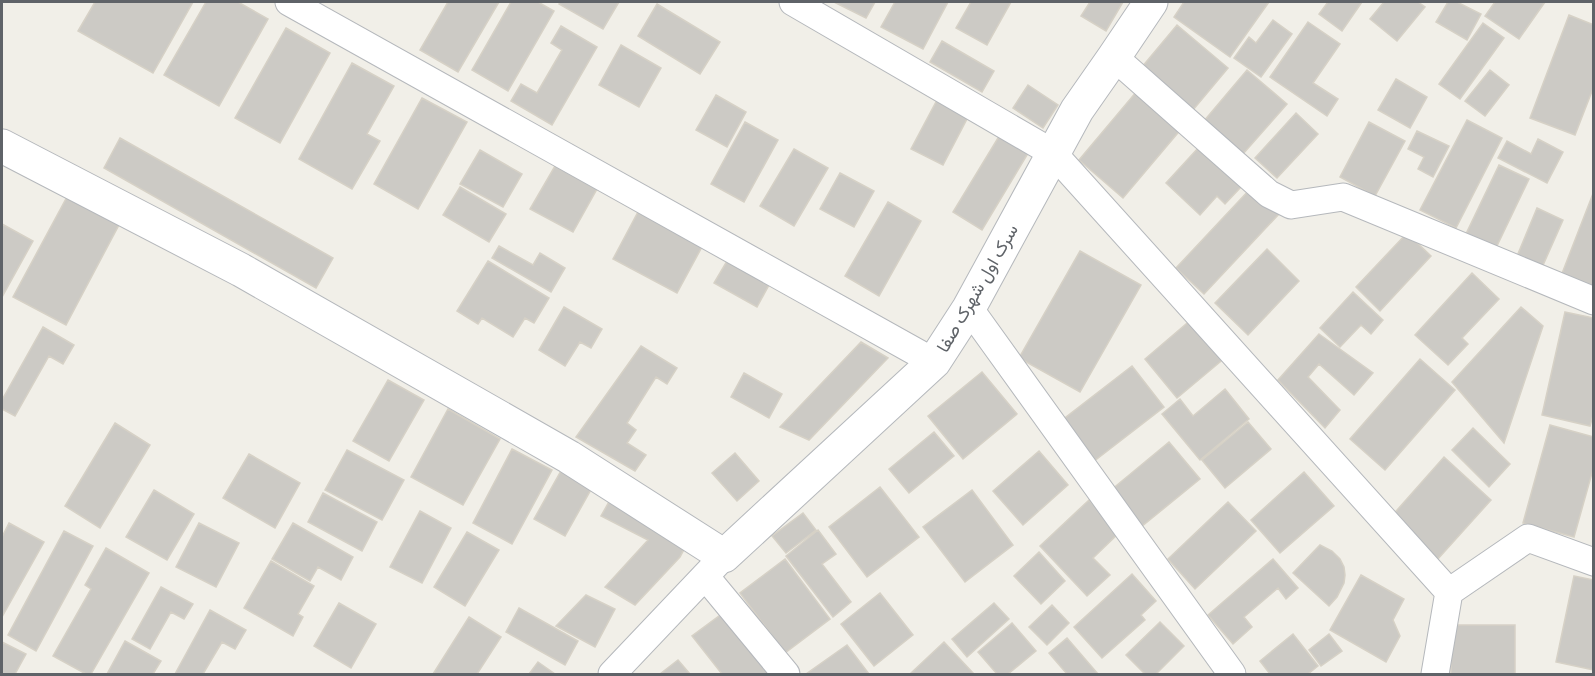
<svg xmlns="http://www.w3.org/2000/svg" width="1595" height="676" font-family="'Archivo Narrow',Vazirmatn,sans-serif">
<rect width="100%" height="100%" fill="#f1efe8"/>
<path fill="#cccac5" stroke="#d6d1c6" stroke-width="1.5" d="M95,2H193L153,73L78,31Z
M206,2H238L268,19L219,106L164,75Z
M448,2H499L458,72L420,50Z
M511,2H538L554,11L508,91L472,70Z
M560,2H619L603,29L559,4Z
M834,2H875L866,18Z
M895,2H948L923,49L881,27Z
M971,2H1011L987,45L956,28Z
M1090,2H1123L1106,31L1081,16Z
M1184,2H1269L1230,57L1174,17Z
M1328,2H1362L1342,31L1319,14Z
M1384,2H1418L1425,7L1397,41L1370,19Z
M1448,2H1457L1481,14L1467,40L1436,22Z
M1495,2H1545L1519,39L1485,16Z
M657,4L720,42L700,74L638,36Z
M1569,15L1594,25V86L1575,135L1530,118Z
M1273,20L1292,34L1261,77L1234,58L1249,37L1256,43Z
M1308,22L1340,44L1313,83L1338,99L1327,116L1270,77Z
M1483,23L1504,38L1460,99L1439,84Z
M1177,25L1228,68L1193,110L1142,67Z
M561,26L597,47L552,125L511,101L521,84L537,93L562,50L551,43Z
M286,28L330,53L280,143L235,118Z
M942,41L994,71L982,92L930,62Z
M621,45L661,68L639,107L599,85Z
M352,63L394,86L367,134L380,141L352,189L299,159Z
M1247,70L1287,104L1243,154L1204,121Z
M1490,70L1509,85L1485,116L1465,101Z
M1396,79L1427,97L1410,128L1378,110Z
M1028,85L1058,105L1043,128L1013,108Z
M1137,91L1182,128L1123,198L1079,160Z
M716,95L746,112L727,147L696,130Z
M422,98L467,122L418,209L374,184Z
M937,100L968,117L943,165L911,149Z
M1296,113L1318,134L1277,178L1255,158Z
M1467,120L1502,138L1456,228L1420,210Z
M745,122L778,140L744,202L711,184Z
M1369,122L1405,141L1375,196L1340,177Z
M1417,131L1449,146L1433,177L1418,169L1424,157L1408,149Z
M1001,133L1030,150L982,230L953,212Z
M120,138L333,258L316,288L104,168Z
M1538,139L1563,152L1547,183L1498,158L1507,141L1531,154Z
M1199,147L1241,187L1225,204L1217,196L1200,215L1166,183Z
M794,149L828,168L794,226L760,206Z
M480,150L522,174L503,207L460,184Z
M1499,165L1529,179L1495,250L1465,236Z
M555,166L597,189L573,232L530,209Z
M840,173L874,191L854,227L820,209Z
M460,187L506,214L489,242L443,215Z
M1251,188L1279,214L1204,294L1176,268Z
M1594,191V288L1561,276Z
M68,195L120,223L66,325L13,297Z
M888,202L921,221L879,296L845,276Z
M1537,208L1563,220L1540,272L1515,261Z
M639,210L703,245L677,293L613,259Z
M2,224L33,241L2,297Z
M1407,233L1431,256L1380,311L1356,287Z
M499,246L533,265L540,253L565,268L551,292L492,258Z
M1267,249L1299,281L1248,335L1215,303Z
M1080,251L1141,285L1080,392L1019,358Z
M488,261L549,298L534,323L525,318L513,337L482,318L478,324L457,311Z
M727,261L769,285L757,307L714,283Z
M1472,273L1499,299L1462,338L1468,344L1448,365L1415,335Z
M1353,292L1383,320L1371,334L1361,325L1340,347L1320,328Z
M564,307L602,329L591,348L580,342L565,366L539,350Z
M1521,307L1543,326L1504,443L1452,382Z
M1565,312L1594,318V412L1590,426L1542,415Z
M1193,318L1226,357L1177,398L1145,359Z
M43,327L74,345L63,364L49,356L15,416L2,409V400Z
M1319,334L1373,373L1354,395L1319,364L1308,377L1340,410L1325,428L1278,380Z
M861,342L888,358L809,440L780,427Z
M641,346L677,368L667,384L656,377L627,423L636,430L627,443L646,455L635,471L576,437Z
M1420,359L1455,390L1385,470L1350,439Z
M1132,366L1164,407L1093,462L1061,421Z
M982,372L1017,414L963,459L928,416Z
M744,373L782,394L769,418L731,397Z
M388,380L424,400L389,461L353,441Z
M1225,389L1249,419L1200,460L1162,414L1180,399L1193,416Z
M448,409L500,439L463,505L411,477Z
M1248,422L1271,449L1225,488L1202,460Z
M115,423L150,445L100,528L65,506Z
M1550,425L1594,437V466L1574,537L1523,523Z
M1473,428L1510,464L1489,487L1452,450Z
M934,432L954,456L909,493L889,469Z
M1169,442L1200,479L1141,527L1111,490Z
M512,449L552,470L512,544L473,523Z
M347,450L404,480L382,520L325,490Z
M1039,451L1068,485L1023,525L993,491Z
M735,453L759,481L737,501L712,473Z
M249,454L300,483L275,528L223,498Z
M1444,457L1491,500L1437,560L1390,518Z
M562,469L593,486L565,536L534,519Z
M1304,472L1334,506L1280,553L1251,520Z
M880,487L919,537L867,577L829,527Z
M154,490L194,514L167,560L126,537Z
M972,490L1013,545L965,582L923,527Z
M323,493L377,522L362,551L308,522Z
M610,500L689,540L680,557L635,605L605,587L648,540L601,516Z
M1089,500L1119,533L1093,558L1110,575L1087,596L1040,546Z
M1228,502L1256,531L1195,589L1168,559Z
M420,511L451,528L422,583L390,567Z
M803,513L816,530L786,553L772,536Z
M9,523L44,542L2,617V537Z
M199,523L239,543L216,587L176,567Z
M293,523L353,557L341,580L318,567L310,581L272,559Z
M818,530L836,554L822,564L851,602L833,617L786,556Z
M64,531L93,546L36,651L8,635Z
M467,532L499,550L465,606L434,587Z
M1320,545L1332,551L1340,559L1344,567L1345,575L1344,583L1337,597L1329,606L1293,573Z
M106,548L149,573L91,674H86L53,656L91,589L85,585Z
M1039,552L1065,581L1041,604L1014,576Z
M785,559L830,619L785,653L740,593Z
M1273,559L1298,588L1286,599L1278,588L1244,617L1252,627L1233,644L1208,615Z
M271,561L314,586L298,614L303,617L293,636L244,608Z
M1132,574L1156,601L1141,615L1145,620L1102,658L1074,627Z
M1361,575L1404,599L1393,620L1400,636L1386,662L1330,630Z
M1574,576L1594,580V670L1556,662Z
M161,587L193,604L184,619L171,612L150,649L132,639Z
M880,593L913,635L874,666L841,624Z
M586,595L615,609L595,647L556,626Z
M339,603L376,624L351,668L314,646Z
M994,603L1009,619L967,657L952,639Z
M1052,605L1069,623L1047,645L1029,627Z
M519,608L578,641L565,665L506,632Z
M210,610L246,630L235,649L222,642L203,674H175Z
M723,613L771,674H722L692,636Z
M469,617L501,637L477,674H433Z
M1160,622L1184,646L1156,674H1145L1126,655Z
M1012,623L1036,651L1008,674H997L978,652Z
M1451,625H1515V674H1451Z
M1293,634L1318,666L1308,674H1270L1260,661Z
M1329,634L1342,651L1321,666L1309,650Z
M1067,638L1098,674H1067L1049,653Z
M125,641L161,661L153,674H107Z
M2,642L26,654L15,674H2Z
M944,642L974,674H910Z
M847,645L869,674H806Z
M678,660L690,674H660Z
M538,662L555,674H529Z"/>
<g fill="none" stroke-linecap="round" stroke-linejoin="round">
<g stroke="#b5b8bc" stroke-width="29">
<path id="minor" d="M289,2L934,362
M793,2L1053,153L1449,592L1528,538L1594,562
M1114,57L1269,194L1291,205L1343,197L1594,301
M969,308L1232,674
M705,576L786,674
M612,674L724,556
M1435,674L1449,592"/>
</g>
<g stroke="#b5b8bc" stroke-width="35">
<path id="tertiary" d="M2,146L241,270L569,457L724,556L934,362L969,308L1077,110L1114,57L1151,2"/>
</g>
<use href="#minor" stroke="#fff" stroke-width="27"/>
<use href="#tertiary" stroke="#fff" stroke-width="33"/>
</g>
<g text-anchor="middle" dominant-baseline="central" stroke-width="4.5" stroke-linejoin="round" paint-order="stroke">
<g font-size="18" fill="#5f6368" stroke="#fff">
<text transform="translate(977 288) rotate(-60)">سرک اول شهرک صفا</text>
</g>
</g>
<rect width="1595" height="676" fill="none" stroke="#5f6368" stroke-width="6"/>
</svg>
